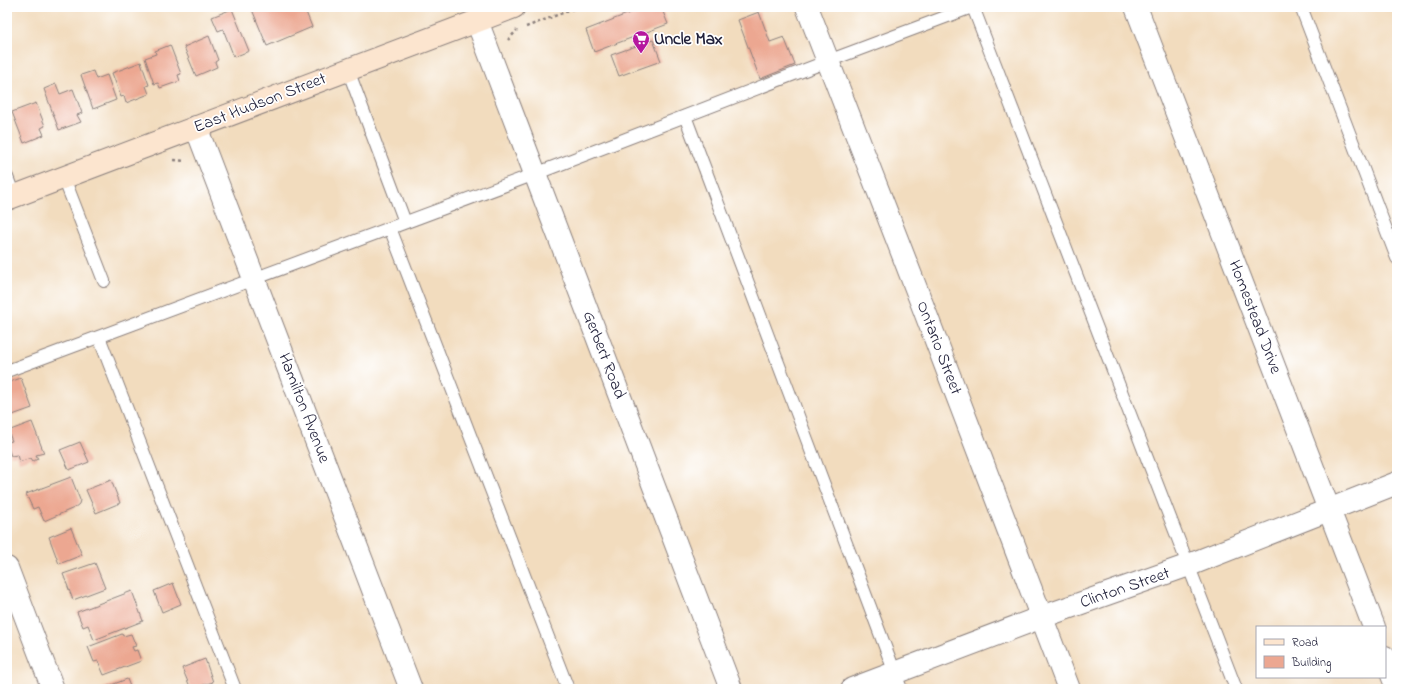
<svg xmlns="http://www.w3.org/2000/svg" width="1404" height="696" font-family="'Indie Flower',sans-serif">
<rect width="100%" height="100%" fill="#fff"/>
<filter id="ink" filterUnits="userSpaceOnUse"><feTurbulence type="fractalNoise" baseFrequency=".025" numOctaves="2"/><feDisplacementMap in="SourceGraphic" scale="8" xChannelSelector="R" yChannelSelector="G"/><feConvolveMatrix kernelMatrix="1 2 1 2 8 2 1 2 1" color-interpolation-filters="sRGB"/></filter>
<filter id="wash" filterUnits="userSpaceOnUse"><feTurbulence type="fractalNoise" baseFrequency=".012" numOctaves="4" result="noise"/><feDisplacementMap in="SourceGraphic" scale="16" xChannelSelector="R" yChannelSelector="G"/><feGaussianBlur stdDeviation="0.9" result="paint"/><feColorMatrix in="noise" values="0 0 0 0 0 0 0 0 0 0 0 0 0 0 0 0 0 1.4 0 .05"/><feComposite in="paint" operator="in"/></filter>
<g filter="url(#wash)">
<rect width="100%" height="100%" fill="#f2dcbe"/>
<g id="blocks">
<path fill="#eca791" d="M251,7H304L312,27L267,46Z
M645,7H661L668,24L594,52L586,30Z
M232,9L249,51L234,57L223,29L218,31L212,17Z
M759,12L770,42L784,37L795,65L760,79L738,20Z
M209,36L218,60L215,62L217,67L196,76L184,47Z
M653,40L661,61L619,76L611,55Z
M170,45L181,74L178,75L180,81L160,88L158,83L154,84L145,58L156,54L155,51Z
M141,62L149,85L146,86L149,94L126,103L124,96L121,97L112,73Z
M93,71L96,79L107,75L116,100L93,109L81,75Z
M56,84L60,94L73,89L82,113L77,115L81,122L59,130L44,89Z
M36,103L45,126L41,128L44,135L24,143L12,112Z
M21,378L32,408L7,417V383Z
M32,422L44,453L36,455L38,459L33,461L31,458L19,462L17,455L11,456L7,445V442L12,441L8,431Z
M80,442L89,462L69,470L60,450Z
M71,477L80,500L79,504L74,508L44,521L38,507L33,509L26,494Z
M111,480L120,503L96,513L86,490Z
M71,528L82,555L59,564L49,537Z
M95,563L105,588L73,600L63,574Z
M173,583L181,604L162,612L154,591Z
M132,591L143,621L94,640L88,625L83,627L77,612Z
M122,634L123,636L131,634L136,646L132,647L134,651L137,650L141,661L104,675L98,661L94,662L88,647Z
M205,659L213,682L191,689L182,668Z
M127,679L131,689H101Z"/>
</g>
</g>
<g filter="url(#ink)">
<use href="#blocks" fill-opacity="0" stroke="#8a7f7c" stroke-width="1"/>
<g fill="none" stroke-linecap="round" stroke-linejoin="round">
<g stroke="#8a7f7c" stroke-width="14">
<path id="service" d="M973,7L1236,689
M1301,7L1397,258
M348,70L405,222
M685,116L901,689
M7,177L14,196
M64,178L104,281
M390,228L568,689
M99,337L235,689
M7,371L535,174L828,61L972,7"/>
</g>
<g stroke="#8a7f7c" stroke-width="24">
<path id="minor" d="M807,7L922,304L1069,689
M1136,7L1374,627
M477,21L731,689
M196,127L411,689
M7,568L53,689
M1385,657L1397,688
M852,689L1042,617L1189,565L1397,483"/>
</g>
<g stroke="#8a7f7c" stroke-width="24">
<path id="secondary" d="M7,199L514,7"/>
</g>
<path stroke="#8a7f7c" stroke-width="2.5" stroke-dasharray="3 3" stroke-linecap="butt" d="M526,27L578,7
M508,40L517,30
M174,160L185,161"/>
<use href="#service" stroke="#fff" stroke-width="12"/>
<use href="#minor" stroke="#fff" stroke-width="22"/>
<use href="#secondary" stroke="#fce5cf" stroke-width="22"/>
</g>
</g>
<defs>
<g id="supermarket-pin" transform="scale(0.9)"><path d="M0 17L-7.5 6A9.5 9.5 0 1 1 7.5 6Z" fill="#b5179e" stroke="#fff"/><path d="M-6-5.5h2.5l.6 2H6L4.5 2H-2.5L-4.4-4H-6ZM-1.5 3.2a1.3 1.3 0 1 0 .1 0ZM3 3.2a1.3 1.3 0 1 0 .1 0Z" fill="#fff"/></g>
</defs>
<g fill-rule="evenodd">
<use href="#supermarket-pin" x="641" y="39"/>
</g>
<g text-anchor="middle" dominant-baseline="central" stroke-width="3.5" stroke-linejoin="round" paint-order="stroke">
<g font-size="17" font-weight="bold" fill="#22223b" stroke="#fff" text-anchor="start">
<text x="654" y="39">Uncle Max</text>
</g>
<g font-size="17" fill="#22223b" stroke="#fff">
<text transform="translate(260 103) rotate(-21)">East Hudson Street</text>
<text transform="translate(1255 317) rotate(69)">Homestead Drive</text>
<text transform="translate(939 348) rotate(69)">Ontario Street</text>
<text transform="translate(604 355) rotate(69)">Gerbert Road</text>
<text transform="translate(304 408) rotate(69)">Hamilton Avenue</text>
<text transform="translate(1125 588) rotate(-19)">Clinton Street</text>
</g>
</g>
<rect width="1404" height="696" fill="none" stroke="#fff" stroke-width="24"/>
<rect x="1256" y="626" width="130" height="52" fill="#ffffff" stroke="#a7a7b1"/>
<rect x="1264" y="639" width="20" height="6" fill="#fce5cf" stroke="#a7a7b1"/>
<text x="1292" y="646" font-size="12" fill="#22223b">Road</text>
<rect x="1264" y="656" width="20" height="12" fill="#eca791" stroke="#a7a7b1"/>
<text x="1292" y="666" font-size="12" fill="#22223b">Building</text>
</svg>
